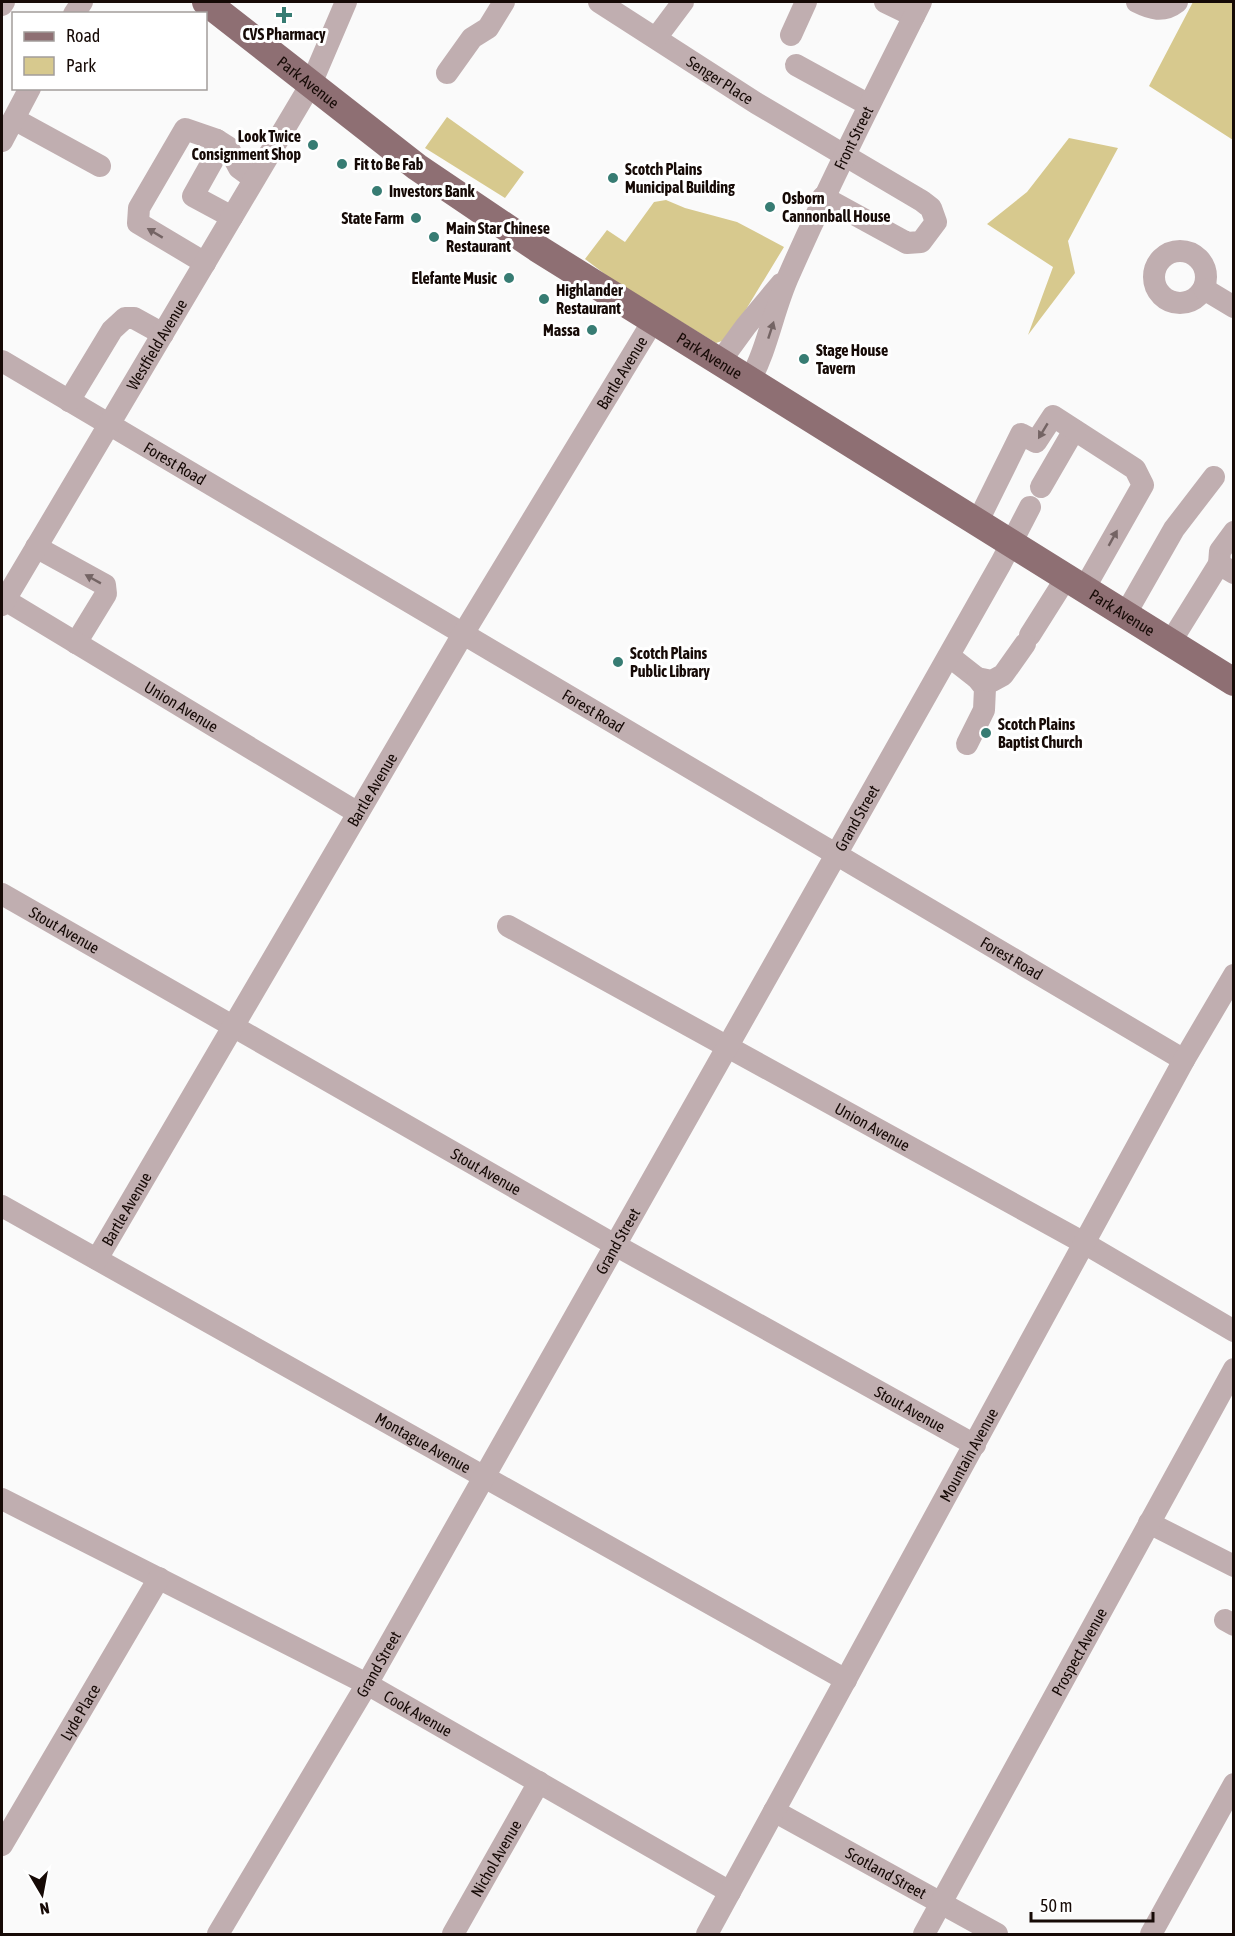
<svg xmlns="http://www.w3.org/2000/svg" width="1235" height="1936" font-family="'Asap Condensed',sans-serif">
<rect width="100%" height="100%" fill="#fafafa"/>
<path fill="#d7c98e" d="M1193,2H1233V140L1149,86Z
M447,117L524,172L505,198L425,148Z
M1069,138L1118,148L1068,241L1075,273L1028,335L1053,267L987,224L1027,192Z
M666,200L685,208L737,222L784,247L728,339L716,343L610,278L585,259L607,230L625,242L654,202Z"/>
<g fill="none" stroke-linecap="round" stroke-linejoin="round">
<g stroke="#c0aeb0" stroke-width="22">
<path id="s1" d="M599,2L756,103L922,201L931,208L936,222L921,242L907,243L823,197"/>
<path d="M885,2L914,16"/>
<path d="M1137,2C1151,9 1163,13 1177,2"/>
<path d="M2,5L4,2"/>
<path d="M74,14L82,2"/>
<path d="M791,35L806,2"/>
<path d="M656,38L683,2"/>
<path d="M796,65L869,105"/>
<path d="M447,73L472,38L488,28L504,2"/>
<path d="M14,119L100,166"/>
<path d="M217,140L228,147L239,168L254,179"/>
<path d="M2,141L30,88"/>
<circle cx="1180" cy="277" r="26"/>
<path d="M205,263L138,223L139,208L185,129L217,140L212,162L193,196L232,217"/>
<path d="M1204,289L1234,307"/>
<path id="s2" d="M2,361L1184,1060"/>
<path d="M719,363L746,326L781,284"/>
<path id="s3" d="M749,382C768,348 773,310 789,275C830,182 876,92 921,2"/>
<path d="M69,401L112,330L125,318H134L163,334"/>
<path d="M1041,487L1074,430"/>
<path d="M977,523L1021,434L1036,442L1053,416L1135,469L1143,485L1084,589"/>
<path d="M36,547L105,585L106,594L76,643"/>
<path d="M1219,564L1220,551L1234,532"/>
<path id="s4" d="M5,600L358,813"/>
<path id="s5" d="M2,605L311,84L346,2"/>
<path d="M1125,615L1174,529L1214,477"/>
<path d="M1030,635L1066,578"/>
<path d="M1170,643L1219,564L1234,573"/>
<path d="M949,656L977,678L985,688L984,710L967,744"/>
<path d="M977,678L992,681L1003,675L1025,644"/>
<path id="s6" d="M2,894L615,1245L975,1445"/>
<path id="s7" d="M508,926L1084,1243L1234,1331"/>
<path id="s8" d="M2,1206L846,1680"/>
<path id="s9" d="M97,1259L463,634L653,321"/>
<path id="s10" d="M2,1499L367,1684L730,1892"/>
<path d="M1149,1523L1234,1566"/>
<path d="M1225,1620L1234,1625"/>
<path id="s11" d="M774,1811L997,1934"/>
<path id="s12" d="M2,1845L159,1578"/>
<path id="s13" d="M218,1934L367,1684L1001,563L1030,507"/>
<path id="s14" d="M453,1934L539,1782"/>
<path id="s15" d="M707,1934L1184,1060L1234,975"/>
<path id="s16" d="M924,1934L1234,1369"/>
<path d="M1151,1934L1234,1784"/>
</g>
<path stroke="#8e6f73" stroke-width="28" id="s17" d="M206,2L417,167L537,248L1234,682"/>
</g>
<defs><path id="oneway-solid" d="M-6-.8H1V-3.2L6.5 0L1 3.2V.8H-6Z" transform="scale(1.5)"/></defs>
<g fill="#746464">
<use href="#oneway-solid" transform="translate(155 233) rotate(-149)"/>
<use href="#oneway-solid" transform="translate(771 330) rotate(-72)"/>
<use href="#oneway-solid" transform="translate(1043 431) rotate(121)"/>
<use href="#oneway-solid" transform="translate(1113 538) rotate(-61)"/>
<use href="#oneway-solid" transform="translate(93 579) rotate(-151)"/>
</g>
<g fill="#377c73" stroke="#fff" stroke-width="2">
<path d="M281 6h6v6h6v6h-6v6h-6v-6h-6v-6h6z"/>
<circle cx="313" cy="145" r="6"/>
<circle cx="342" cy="164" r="6"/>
<circle cx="613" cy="178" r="6"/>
<circle cx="377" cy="191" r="6"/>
<circle cx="770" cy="207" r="6"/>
<circle cx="416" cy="218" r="6"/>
<circle cx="434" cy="237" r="6"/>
<circle cx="509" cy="278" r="6"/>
<circle cx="544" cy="299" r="6"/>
<circle cx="592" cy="330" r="6"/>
<circle cx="804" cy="359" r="6"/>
<circle cx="618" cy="662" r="6"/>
<circle cx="986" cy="733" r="6"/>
</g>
<g text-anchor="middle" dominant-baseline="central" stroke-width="6" stroke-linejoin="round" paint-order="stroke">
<g font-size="16" font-weight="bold" fill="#160a06" stroke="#fff" text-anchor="start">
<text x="284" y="34" text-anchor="middle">CVS Pharmacy</text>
<text x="301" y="136" text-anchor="end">Look Twice<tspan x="301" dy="18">Consignment Shop</tspan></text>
<text x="354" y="164">Fit to Be Fab</text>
<text x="625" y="169">Scotch Plains<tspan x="625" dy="18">Municipal Building</tspan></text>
<text x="389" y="191">Investors Bank</text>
<text x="782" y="198">Osborn<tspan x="782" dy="18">Cannonball House</tspan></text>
<text x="404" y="218" text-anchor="end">State Farm</text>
<text x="446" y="228">Main Star Chinese<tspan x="446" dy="18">Restaurant</tspan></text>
<text x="497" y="278" text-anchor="end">Elefante Music</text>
<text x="556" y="290">Highlander<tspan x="556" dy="18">Restaurant</tspan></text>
<text x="580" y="330" text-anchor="end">Massa</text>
<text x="816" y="350">Stage House<tspan x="816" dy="18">Tavern</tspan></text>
<text x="630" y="653">Scotch Plains<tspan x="630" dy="18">Public Library</tspan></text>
<text x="998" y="724">Scotch Plains<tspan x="998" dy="18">Baptist Church</tspan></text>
</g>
<g font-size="16" fill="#160a06" stroke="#fff">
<text stroke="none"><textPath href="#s1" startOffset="144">Senger Place</textPath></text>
<text stroke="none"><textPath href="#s17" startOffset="130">Park Avenue</textPath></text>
<text stroke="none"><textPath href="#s3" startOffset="266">Front Street</textPath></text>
<text stroke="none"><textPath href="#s5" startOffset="303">Westfield Avenue</textPath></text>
<text stroke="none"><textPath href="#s17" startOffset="616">Park Avenue</textPath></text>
<text stroke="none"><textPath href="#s9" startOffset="1030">Bartle Avenue</textPath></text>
<text stroke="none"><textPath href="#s2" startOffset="201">Forest Road</textPath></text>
<text stroke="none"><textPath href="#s17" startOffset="1102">Park Avenue</textPath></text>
<text stroke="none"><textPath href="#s4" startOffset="206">Union Avenue</textPath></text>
<text stroke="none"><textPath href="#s2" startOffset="687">Forest Road</textPath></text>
<text stroke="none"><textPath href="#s9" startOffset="544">Bartle Avenue</textPath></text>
<text stroke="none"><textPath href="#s13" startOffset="1286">Grand Street</textPath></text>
<text stroke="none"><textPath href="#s6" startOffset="72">Stout Avenue</textPath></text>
<text stroke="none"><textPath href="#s2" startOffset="1173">Forest Road</textPath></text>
<text stroke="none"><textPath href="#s7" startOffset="416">Union Avenue</textPath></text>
<text stroke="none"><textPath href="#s6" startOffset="558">Stout Avenue</textPath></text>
<text stroke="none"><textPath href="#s9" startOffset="58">Bartle Avenue</textPath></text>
<text stroke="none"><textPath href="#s13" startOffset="800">Grand Street</textPath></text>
<text stroke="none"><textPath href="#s6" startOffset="1044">Stout Avenue</textPath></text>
<text stroke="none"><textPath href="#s8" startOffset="483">Montague Avenue</textPath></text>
<text stroke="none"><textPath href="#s15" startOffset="546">Mountain Avenue</textPath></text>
<text stroke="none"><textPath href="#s16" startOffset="322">Prospect Avenue</textPath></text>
<text stroke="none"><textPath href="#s13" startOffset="314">Grand Street</textPath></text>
<text stroke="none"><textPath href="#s12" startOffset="154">Lyde Place</textPath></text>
<text stroke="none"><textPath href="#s10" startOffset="468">Cook Avenue</textPath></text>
<text stroke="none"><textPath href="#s14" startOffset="87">Nichol Avenue</textPath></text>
<text stroke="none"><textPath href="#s11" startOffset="128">Scotland Street</textPath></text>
</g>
</g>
<rect width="1235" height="1936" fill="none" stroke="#160a06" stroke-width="6"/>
<rect x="12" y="12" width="195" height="78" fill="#ffffff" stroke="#a29d9b" stroke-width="1.5"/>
<rect x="24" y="32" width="30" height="9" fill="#8e6f73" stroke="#a29d9b" stroke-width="1.5"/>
<text x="66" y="42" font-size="18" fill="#160a06">Road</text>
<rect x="24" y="57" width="30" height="18" fill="#d7c98e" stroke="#a29d9b" stroke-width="1.5"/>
<text x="66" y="72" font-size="18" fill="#160a06">Park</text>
<g transform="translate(42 1894) rotate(170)" stroke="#ffffff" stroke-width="4.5" paint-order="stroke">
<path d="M0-4.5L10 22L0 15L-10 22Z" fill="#160a06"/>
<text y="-9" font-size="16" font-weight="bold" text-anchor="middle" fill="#160a06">N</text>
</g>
<path d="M1031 1912v9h122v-9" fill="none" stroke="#160a06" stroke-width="3"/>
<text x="1040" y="1912" font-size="18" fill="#160a06" stroke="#ffffff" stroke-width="4.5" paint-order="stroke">50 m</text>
</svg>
